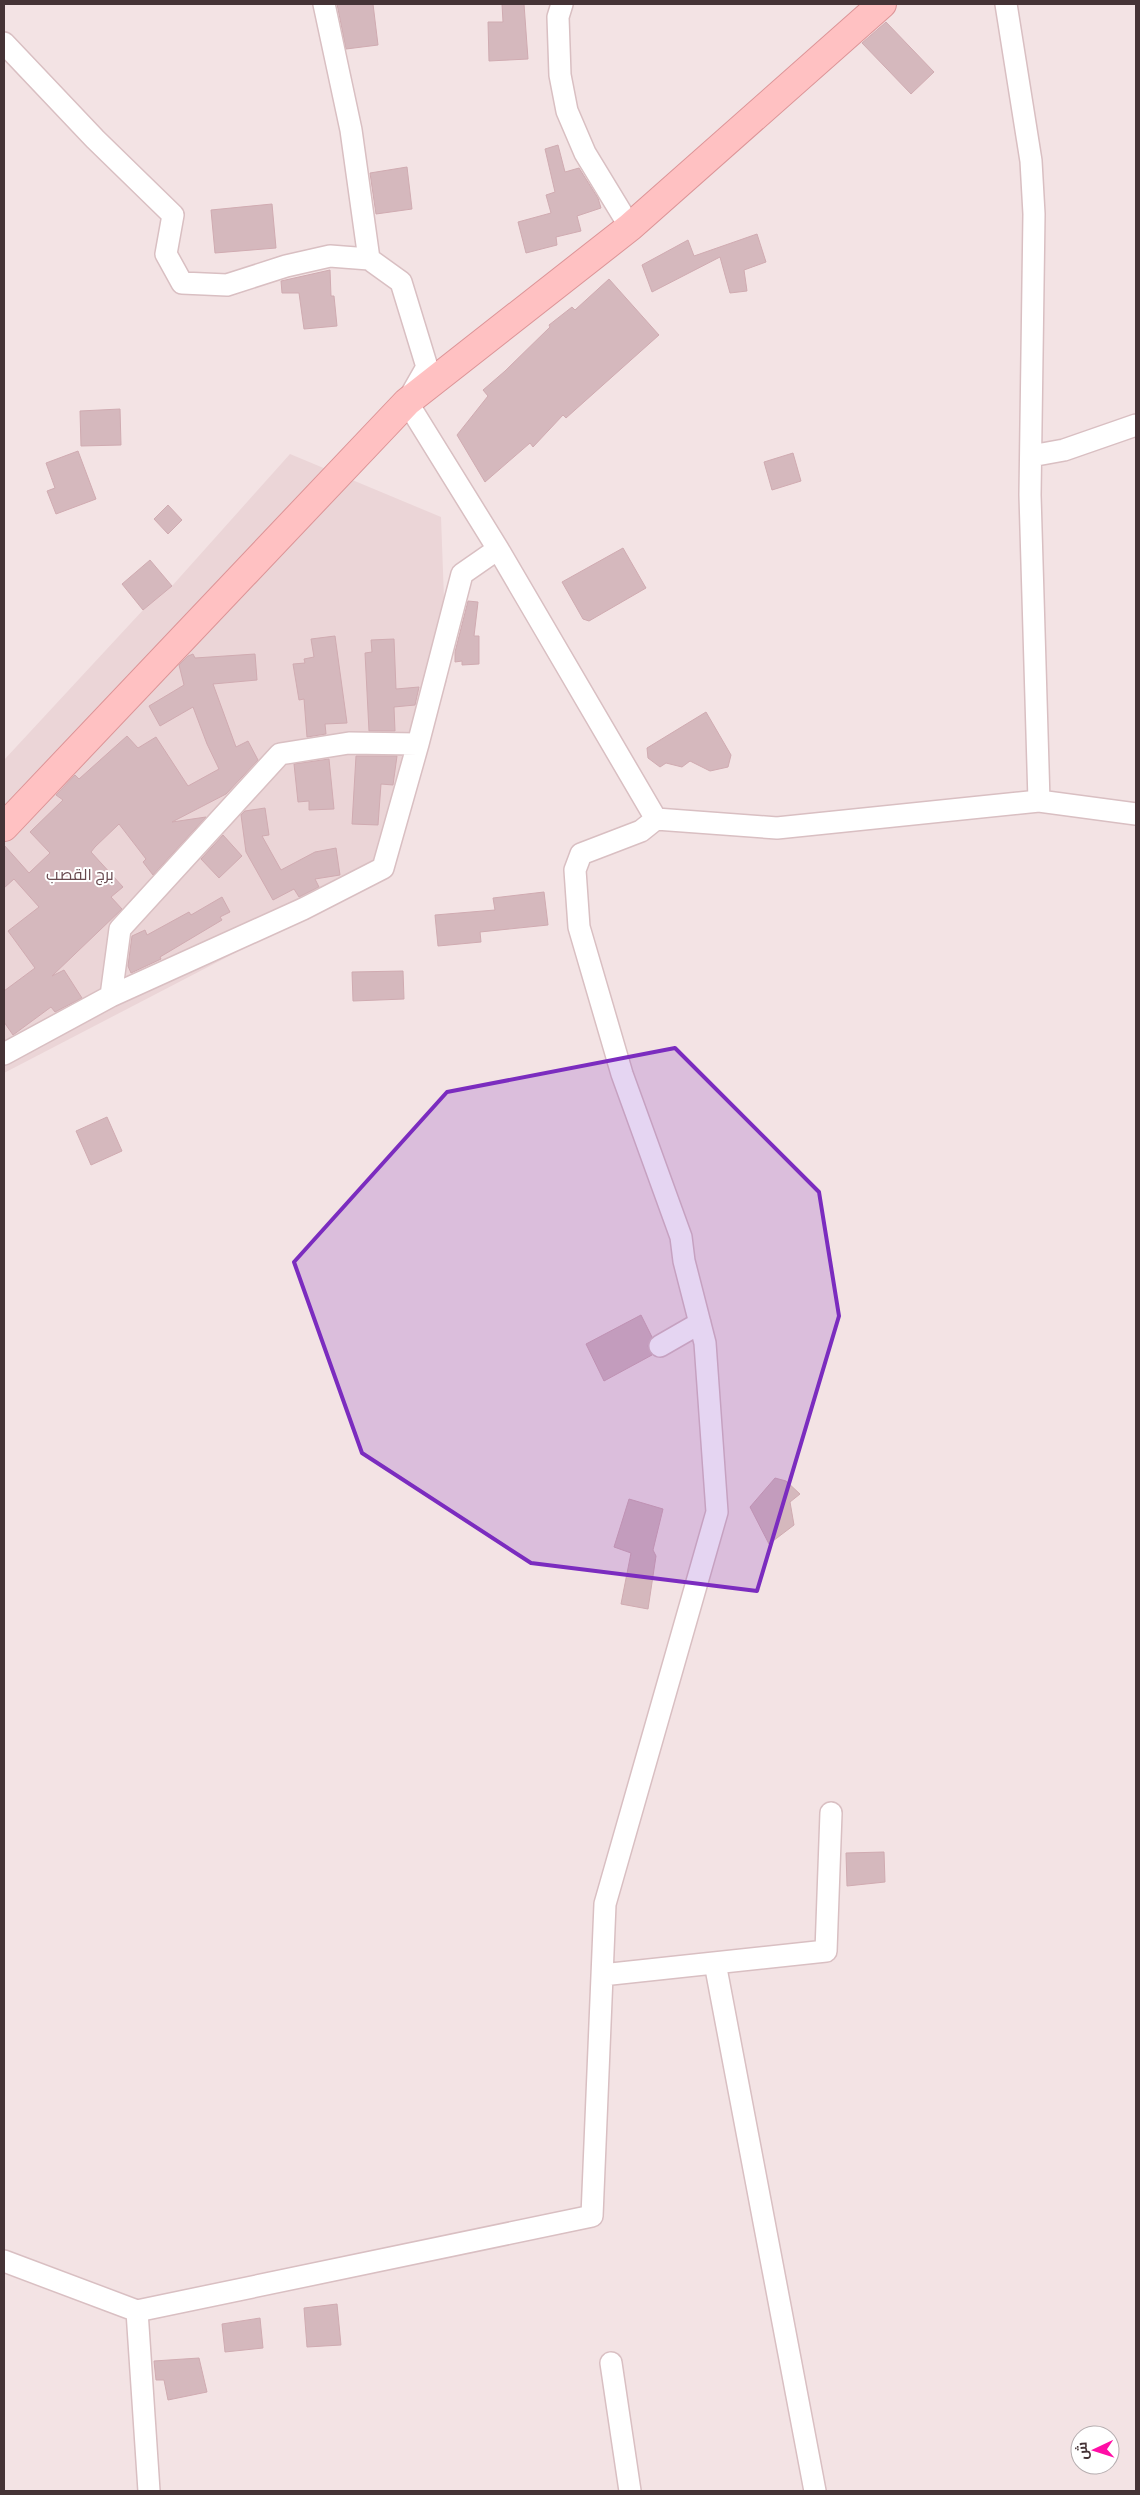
<svg xmlns="http://www.w3.org/2000/svg" width="1140" height="2495" font-family="'IBM Plex Sans',Cairo,sans-serif">
<rect width="100%" height="100%" fill="#f3e3e4"/>
<path fill="#ebd5d7" d="M290,454L441,517L447,681L379,878L4,1073V760L143,610L172,586Z"/>
<path fill="#d5b8bd" stroke="#d0abb1" d="M337,4H373L378,45L346,49Z
M502,4H524L528,59L489,61L488,22H503Z
M886,22L934,72L911,94L862,43Z
M558,145L565,172L579,168L598,198L601,208L577,216L581,231L556,237L557,245L526,253L518,222L551,213L546,195L555,192L545,149Z
M407,167L412,209L376,214L370,173Z
M272,204L276,248L215,253L211,210Z
M757,234L766,262L744,270L747,291L730,293L720,257L652,292L642,265L688,240L694,256Z
M330,270L331,296H334L337,326L304,329L299,293H282L281,281Z
M609,279L659,335L566,418L563,415L533,447L530,443L485,482L457,435L488,396L483,390L505,371L550,327L549,325L572,307L575,310Z
M120,409L121,445L81,446L80,411Z
M78,451L96,499L56,514L47,491L55,488L46,463Z
M793,453L801,481L772,490L764,462Z
M168,505L182,520L168,534L154,519Z
M623,548L646,588L589,621L583,619L562,582Z
M150,560L172,586L143,610L122,584Z
M468,601L478,602L474,636H479V664L462,665V661L455,662V652Z
M335,636L347,723L325,724L326,734L307,737L304,699L299,700L293,664L305,663L304,659L314,657L311,639Z
M394,639L396,689L419,687L415,705L394,707L395,731H369L365,653L372,652L371,640Z
M193,654L195,658L255,654L257,680L213,684L236,747L248,741L258,760L226,794L172,822L206,817L153,875L143,862L146,859L119,824L95,847L91,852L123,887L111,897L122,909L52,976L64,970L82,998L55,1012L51,1007L13,1035L4,1022V991L35,968L8,931L39,907L14,879L4,888V845L29,873L50,853L30,832L63,800L56,795L75,775L79,779L127,736L138,748L156,737L188,786L219,769L207,744L193,707L160,726L149,706L184,685L179,665L188,656Z
M706,712L731,755L728,767L710,771L690,761L682,767L666,763L660,767L648,758L647,748Z
M356,756H397L393,785L381,784L378,825L352,824Z
M329,759L334,809L309,810V801L298,802L294,764Z
M265,808L269,835L262,836L281,870L315,852L336,848L340,875L315,879L319,887L299,897L294,889L273,900L246,852L241,815L245,811Z
M223,835L242,856L219,878L201,859Z
M544,892L548,925L480,932L481,942L438,946L435,915L495,910L493,898Z
M222,897L230,912L220,917L222,920L160,957L161,959L131,973L128,966L132,936L145,930L147,935L189,912L191,915Z
M403,971L404,999L353,1001L352,972Z
M107,1117L122,1151L91,1165L76,1131Z
M641,1315L652,1337L648,1346L652,1355L604,1381L586,1344Z
M775,1478L786,1481L800,1494L790,1502L794,1525L769,1544L750,1507Z
M629,1499L663,1509L653,1550L656,1556L648,1609L621,1604L631,1553L614,1547Z
M884,1852L885,1882L847,1886L846,1853Z
M337,2304L341,2345L307,2347L304,2308Z
M260,2318L263,2348L225,2352L222,2324Z
M199,2358L207,2392L168,2400L164,2380H156L154,2361Z"/>
<g fill="none" stroke-linecap="round" stroke-linejoin="round">
<g stroke="#d9bfc2" stroke-width="24">
<path id="minor" d="M562,4L558,17L560,75L567,111L585,153L630,227
M1006,4L1031,161L1034,214L1030,495L1039,801
M4,43L95,139L173,215L166,254L182,283L227,285L286,266L330,256L369,259
M1031,456L1064,450L1136,425
M498,549L656,819L777,828L1039,801L1136,814
M111,996L120,929L280,754L349,743L418,744
M4,1054L111,996L303,909L383,868L418,744L462,574L498,549L407,402L427,367L401,282L369,259L351,130L324,4
M660,1346L700,1323
M715,1963L815,2491
M602,1975L826,1951L831,1813
M4,2261L137,2311
M611,2363L630,2491
M149,2491L137,2311L592,2216L605,1904L717,1512L705,1343L684,1261L681,1237L622,1074L579,927L575,870L581,854L641,831L656,819"/>
</g>
<g stroke="#dc9497" stroke-width="30">
<path id="secondary" d="M4,827L407,402L630,227L882,4"/>
</g>
<use href="#minor" stroke="#fff" stroke-width="21"/>
<use href="#secondary" stroke="#ffc1c2" stroke-width="28"/>
</g>
<path fill="#7b2cbf" fill-opacity="0.2" stroke="#7b2cbf" stroke-width="4" stroke-linejoin="round" d="M675,1048L819,1192L839,1316L757,1591L531,1563L362,1453L294,1262L447,1092Z"/>
<g text-anchor="middle" dominant-baseline="central" stroke-width="4" stroke-linejoin="round" paint-order="stroke">
<g font-size="16" fill="#684a4f" stroke="#fff">
<text x="80" y="874">برج القصب</text>
</g>
</g>
<rect width="1140" height="2495" fill="none" stroke="#453336" stroke-width="10"/>
<g transform="translate(1095 2450) rotate(266)"><circle r="24" fill="#ffffff" stroke="#b5adaf"/>
<path d="M0-4L9 19L0 12L-9 19Z" fill="#ff0ea5"/>
<text y="-8" font-size="14" font-weight="bold" text-anchor="middle" fill="#453336">ش</text>
</g>
</svg>
